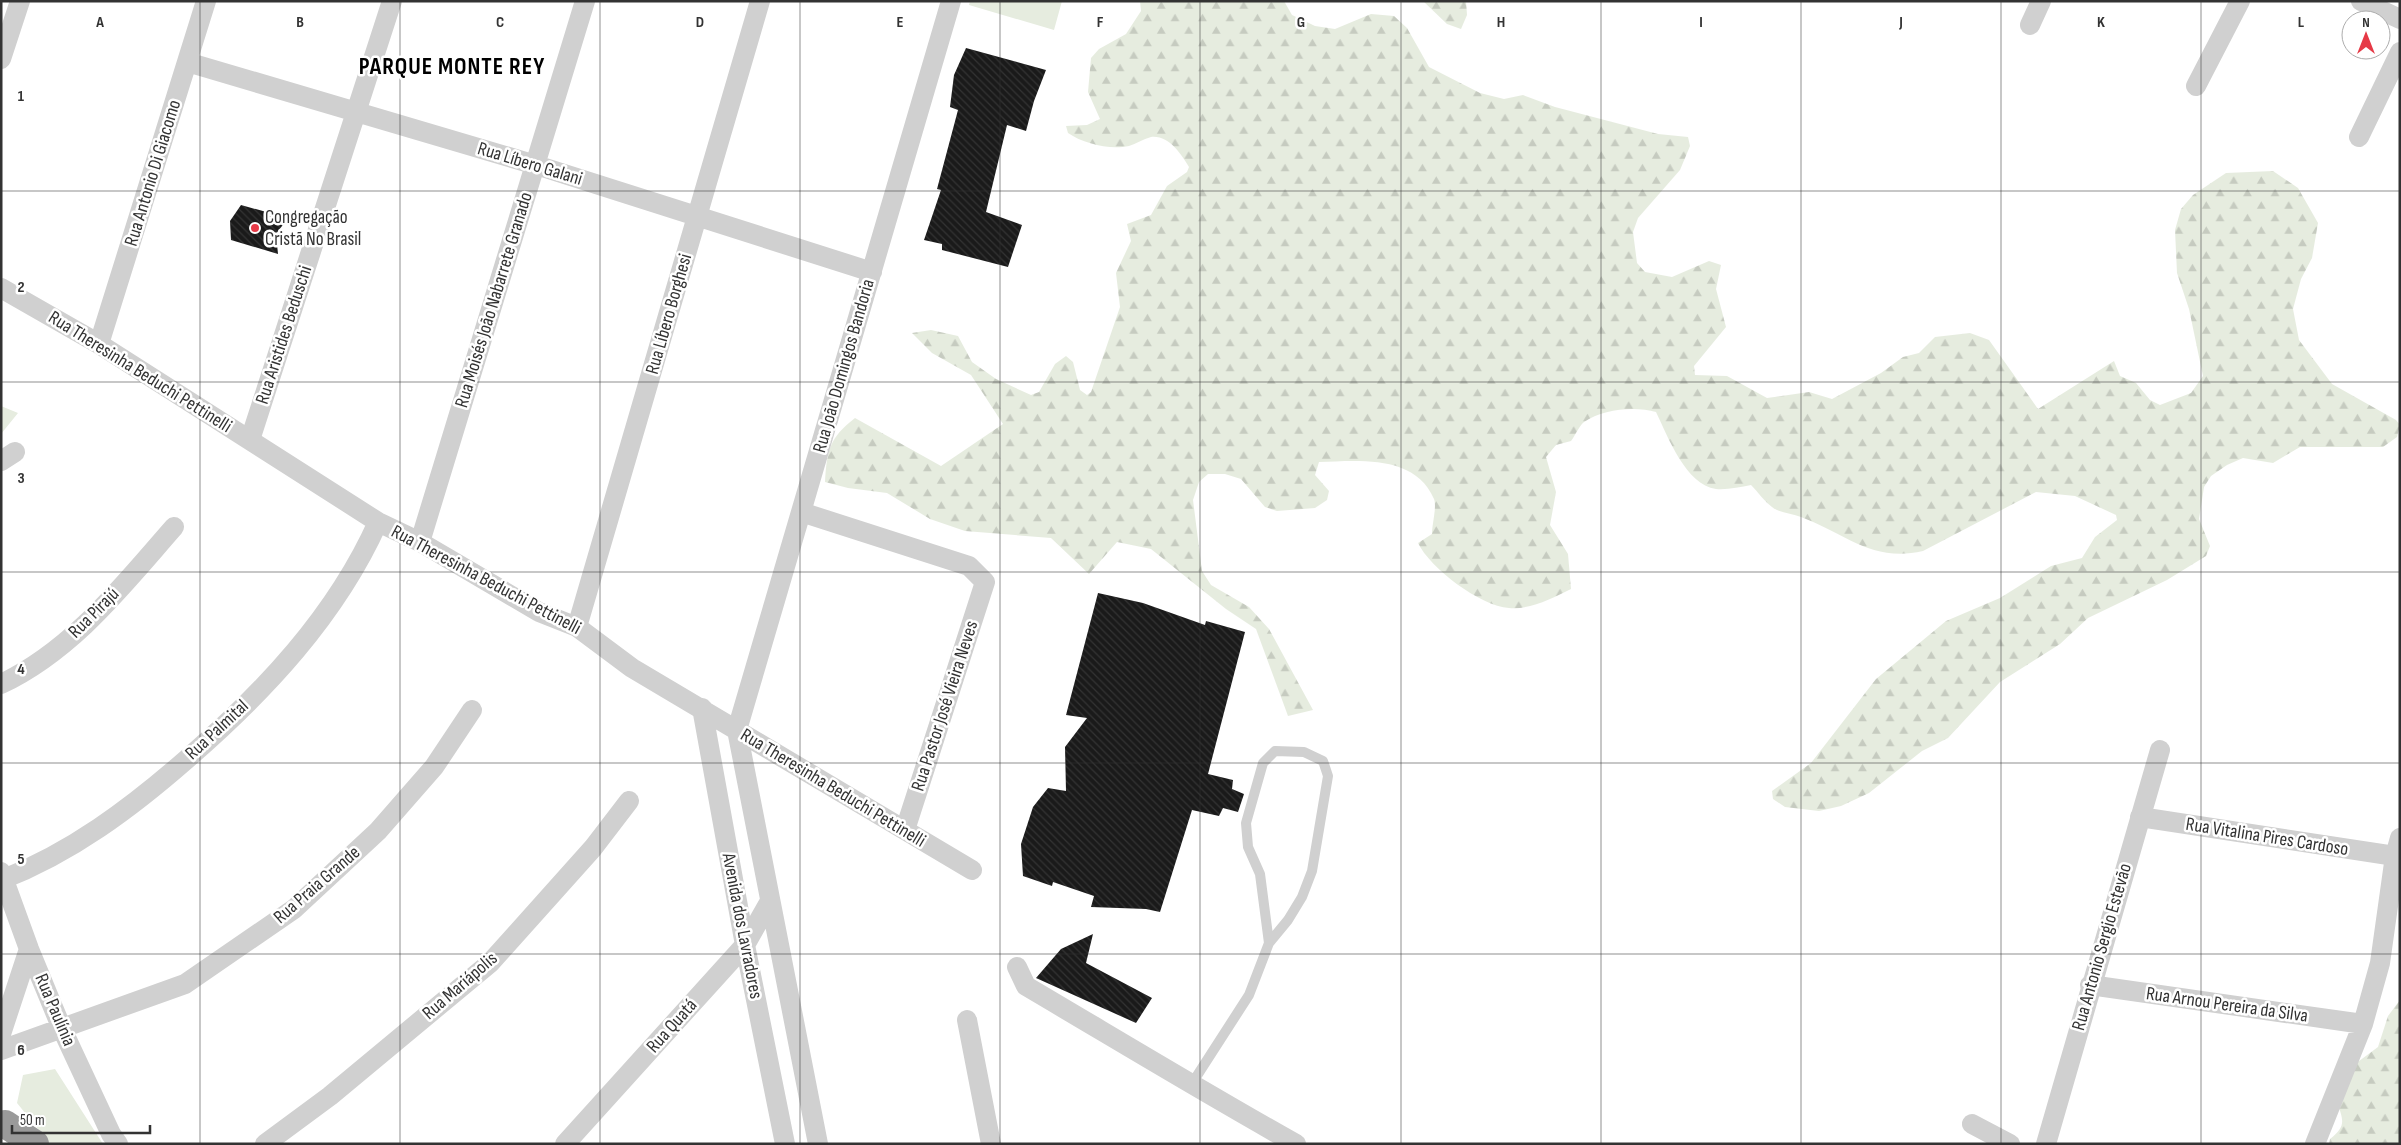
<svg xmlns="http://www.w3.org/2000/svg" width="2401" height="1145" font-family="'Sofia Sans Condensed',sans-serif">
<defs>
<pattern id="forest-firs" width="22" height="20" patternUnits="userSpaceOnUse" patternTransform="scale(1.25)"><rect width="22" height="20" fill="#e6ecdf"/><path d="M5 1l3.5 6h-7zM16 11l3.5 6h-7z" fill="#c6cbc0"/></pattern>
<pattern id="building-back-hatch" width="6" height="6" patternUnits="userSpaceOnUse" patternTransform="scale(1.25)"><rect width="6" height="6" fill="#1a1a1a"/><path d="M-1 5l2 2M0 0l6 6M5-1l2 2" fill="none" stroke="#333"/></pattern>
</defs>
<rect width="100%" height="100%" fill="#fff"/>
<path fill="#e6ecdf" d="M970,1H1062L1054,30L969,5Z
M1,406L18,413L1,434Z
M55,1069L103,1144H50L17,1103L23,1075Z"/>
<path fill="url(#forest-firs)" d="M1140,1H1284L1292,15L1315,26L1335,29L1371,14L1394,16L1407,28L1429,67L1480,93L1504,99L1523,95L1555,107L1658,134L1688,137L1690,146L1680,170L1638,218L1633,232L1637,263L1645,272L1672,277L1709,261L1721,265L1716,289L1726,327L1694,366L1695,375L1727,376L1767,398L1809,392L1832,399L1881,373L1903,357L1919,353L1935,337L1970,333L1989,340L2038,409L2114,361L2120,376L2136,383L2150,400L2160,405L2191,393L2203,376L2189,309L2177,273L2175,230L2181,209L2193,195L2226,173L2273,171L2298,188L2318,223L2312,258L2301,279L2293,309L2299,340L2332,384L2396,420L2400,425L2397,437L2383,447H2300L2273,463L2243,458L2227,465L2211,476L2204,487L2199,519L2210,546L2206,556L2167,580L2088,618L2060,644L2000,682L1948,738L1922,751L1869,793L1841,806L1819,811L1785,807L1773,799L1772,791L1811,763L1876,679L1946,621L2000,598L2051,566L2082,558L2095,537L2117,520L2116,515L2075,496L2036,492L1923,551C1872,563 1845,533 1801,517C1792,513 1779,513 1772,507C1764,501 1758,492 1751,485C1740,487 1727,490 1716,489C1686,485 1668,437 1656,412C1635,406 1603,409 1584,422C1579,426 1575,436 1571,441L1556,445L1546,457L1556,492L1550,525L1568,554L1571,589C1552,598 1531,610 1509,608C1480,606 1430,568 1418,543L1432,534C1432,524 1437,507 1434,499C1415,454 1358,461 1319,462L1315,475L1329,491L1327,500L1315,508L1277,511L1265,507L1241,479L1225,474H1208L1199,482L1193,500L1202,571L1211,585L1249,607L1269,629L1313,710L1288,716L1256,629L1226,609L1151,549L1117,542L1089,574L1051,538L965,531L930,519L887,493L848,488L825,482C827,451 829,438 855,418L941,466L1003,424L971,375L932,353L912,333L931,330L958,336L972,362L996,379L1031,395L1039,392L1055,364L1066,356L1073,362L1080,390L1087,395L1091,392L1120,307L1116,273L1131,241L1127,224L1151,215L1167,186L1187,172L1189,167C1181,154 1169,135 1151,137C1143,139 1136,144 1129,146C1110,150 1084,144 1068,133L1066,126L1087,125L1100,119L1088,92L1091,58L1099,49L1126,34L1141,11Z
M1423,1H1466L1467,15L1461,29L1447,24Z
M2400,1000V1144H2329L2330,1139C2347,1125 2343,1121 2337,1101L2355,1064L2378,1047L2388,1016Z"/>
<path fill="url(#building-back-hatch)" d="M966,48L1046,70L1034,101L1026,131L1007,125L986,212L1022,225L1008,267L942,250V244L924,240L941,190L937,189L958,110L950,107L954,75Z
M241,205L288,218L276,234L278,254L231,240L230,221Z
M1098,593L1143,603L1205,625L1206,621L1245,632L1208,774L1233,780L1232,789L1244,794L1238,812L1223,808L1219,816L1192,810L1160,912L1146,909L1091,907L1094,896L1053,882L1052,886L1023,876L1021,844L1033,807L1048,788L1066,791L1065,747L1087,718L1066,715Z
M1093,934L1086,963L1152,998L1136,1023L1036,978L1061,949Z"/>
<g fill="none" stroke-linecap="round" stroke-linejoin="round">
<path stroke="#d0d0d0" stroke-width="10" d="M1191,1085L1249,995L1269,943L1288,920L1302,897L1312,871L1328,776L1323,761L1304,752L1275,751L1263,763L1246,823L1248,847L1260,874L1269,943"/>
<path stroke="#d0d0d0" stroke-width="20" d="M2361,1L2400,19
M2030,25L2041,1
M1,59L20,1
M187,62L536,165L872,272
M2196,86L2240,1
M2359,137L2400,52
M1,288L99,344L378,522L420,542L539,612L577,627L632,668L972,870
M99,344L206,1
M250,440L392,1
M1,461L15,452
M801,512L969,566L985,582L905,830
M420,542L585,1
M577,627L760,1
M1,684C73,650 123,585 174,527
M702,708L745,945L785,1144
M2140,817L2395,856
M1,872L29,949L62,1029L111,1134L118,1144
M1,880C71,853 131,808 187,759C264,692 336,616 378,522
M1017,967L1026,986C1116,1039 1205,1093 1296,1144
M2090,985L2363,1024
M967,1020L991,1144
M1,1034L29,949
M1,1050L185,984L294,909L378,831L434,767L472,710
M1972,1124L2010,1144
M265,1144L330,1096L490,963L593,848L629,801
M565,1144L745,945L770,901
M818,1144L737,730L951,1
M2046,1144L2160,750
M2315,1144L2363,1024L2380,963L2395,856L2400,838"/>
<path stroke="#9a9a9a" stroke-width="28" d="M5,1124L35,1144"/>
</g>
<path fill="none" stroke="#333" stroke-width="1" stroke-opacity="0.55" d="M200,1V1144M400,1V1144M600,1V1144M800,1V1144M1000,1V1144M1200,1V1144M1401,1V1144M1601,1V1144M1801,1V1144M2001,1V1144M2201,1V1144M1,191H2400M1,382H2400M1,572H2400M1,763H2400M1,954H2400"/>
<circle fill="#e63946" stroke="#fff" stroke-width="2" cx="255" cy="228" r="5"/>
<g text-anchor="middle" dominant-baseline="central" stroke-width="5" stroke-linejoin="round" paint-order="stroke">
<g font-size="19" fill="#333" stroke="#fff">
<text transform="translate(530 164) rotate(17)">Rua Líbero Galani</text>
<text transform="translate(153 173) rotate(-73)">Rua Antonio Di Giacomo</text>
<text transform="translate(494 300) rotate(-73)">Rua Moisés João Nabarrete Granado</text>
<text transform="translate(669 314) rotate(-74)">Rua Líbero Borghesi</text>
<text transform="translate(284 335) rotate(-72)">Rua Aristides Beduschi</text>
<text transform="translate(844 366) rotate(-74)">Rua João Domingos Bandoria</text>
<text transform="translate(140 372) rotate(32)">Rua Theresinha Beduchi Pettinelli</text>
<text transform="translate(486 580) rotate(28)">Rua Theresinha Beduchi Pettinelli</text>
<text transform="translate(94 613) rotate(-45)">Rua Pirajú</text>
<text transform="translate(945 706) rotate(-72)">Rua Pastor José Vieira Neves</text>
<text transform="translate(217 730) rotate(-43)">Rua Palmital</text>
<text transform="translate(833 788) rotate(31)">Rua Theresinha Beduchi Pettinelli</text>
<text transform="translate(2267 837) rotate(9)">Rua Vitalina Pires Cardoso</text>
<text transform="translate(317 885) rotate(-41)">Rua Praia Grande</text>
<text transform="translate(742 926) rotate(79)">Avenida dos Lavradores</text>
<text transform="translate(2102 947) rotate(-74)">Rua Antonio Sergio Estevão</text>
<text transform="translate(460 986) rotate(-41)">Rua Mariápolis</text>
<text transform="translate(2227 1005) rotate(8)">Rua Arnou Pereira da Silva</text>
<text transform="translate(55 1010) rotate(67)">Rua Paulínia</text>
<text transform="translate(672 1026) rotate(-48)">Rua Quatá</text>
</g>
<g font-size="19" fill="#333" stroke="#fff" text-anchor="start">
<text x="265" y="217">Congregação<tspan x="265" dy="22">Cristã No Brasil</tspan></text>
</g>
<g font-size="24" font-weight="bold" letter-spacing="1" fill="#000" stroke="#fff">
<text x="452" y="66">PARQUE MONTE REY</text>
</g>
</g>
<g font-size="16" text-anchor="middle" font-weight="bold" fill="#333" stroke="#fff" stroke-width="5" stroke-linejoin="round" paint-order="stroke">
<text x="100" y="27">A</text>
<text x="300" y="27">B</text>
<text x="500" y="27">C</text>
<text x="700" y="27">D</text>
<text x="900" y="27">E</text>
<text x="1100" y="27">F</text>
<text x="1301" y="27">G</text>
<text x="1501" y="27">H</text>
<text x="1701" y="27">I</text>
<text x="1901" y="27">J</text>
<text x="2101" y="27">K</text>
<text x="2301" y="27">L</text>
<text x="21" y="101">1</text>
<text x="21" y="292">2</text>
<text x="21" y="483">3</text>
<text x="21" y="674">4</text>
<text x="21" y="864">5</text>
<text x="21" y="1055">6</text>
</g>
<rect width="2401" height="1145" fill="none" stroke="#333333" stroke-width="5"/>
<g transform="translate(2366 35)"><circle r="24" fill="#ffffff" stroke="#adadad"/>
<path d="M0-4L9 19L0 12L-9 19Z" fill="#e63946"/>
<text y="-8" font-size="14" font-weight="bold" text-anchor="middle" fill="#333333">N</text>
</g>
<path d="M12 1125v8h138v-8" fill="none" stroke="#333333" stroke-width="2.5"/>
<text x="20" y="1125" font-size="15" fill="#333333" stroke="#ffffff" stroke-width="4" paint-order="stroke">50 m</text>
</svg>
